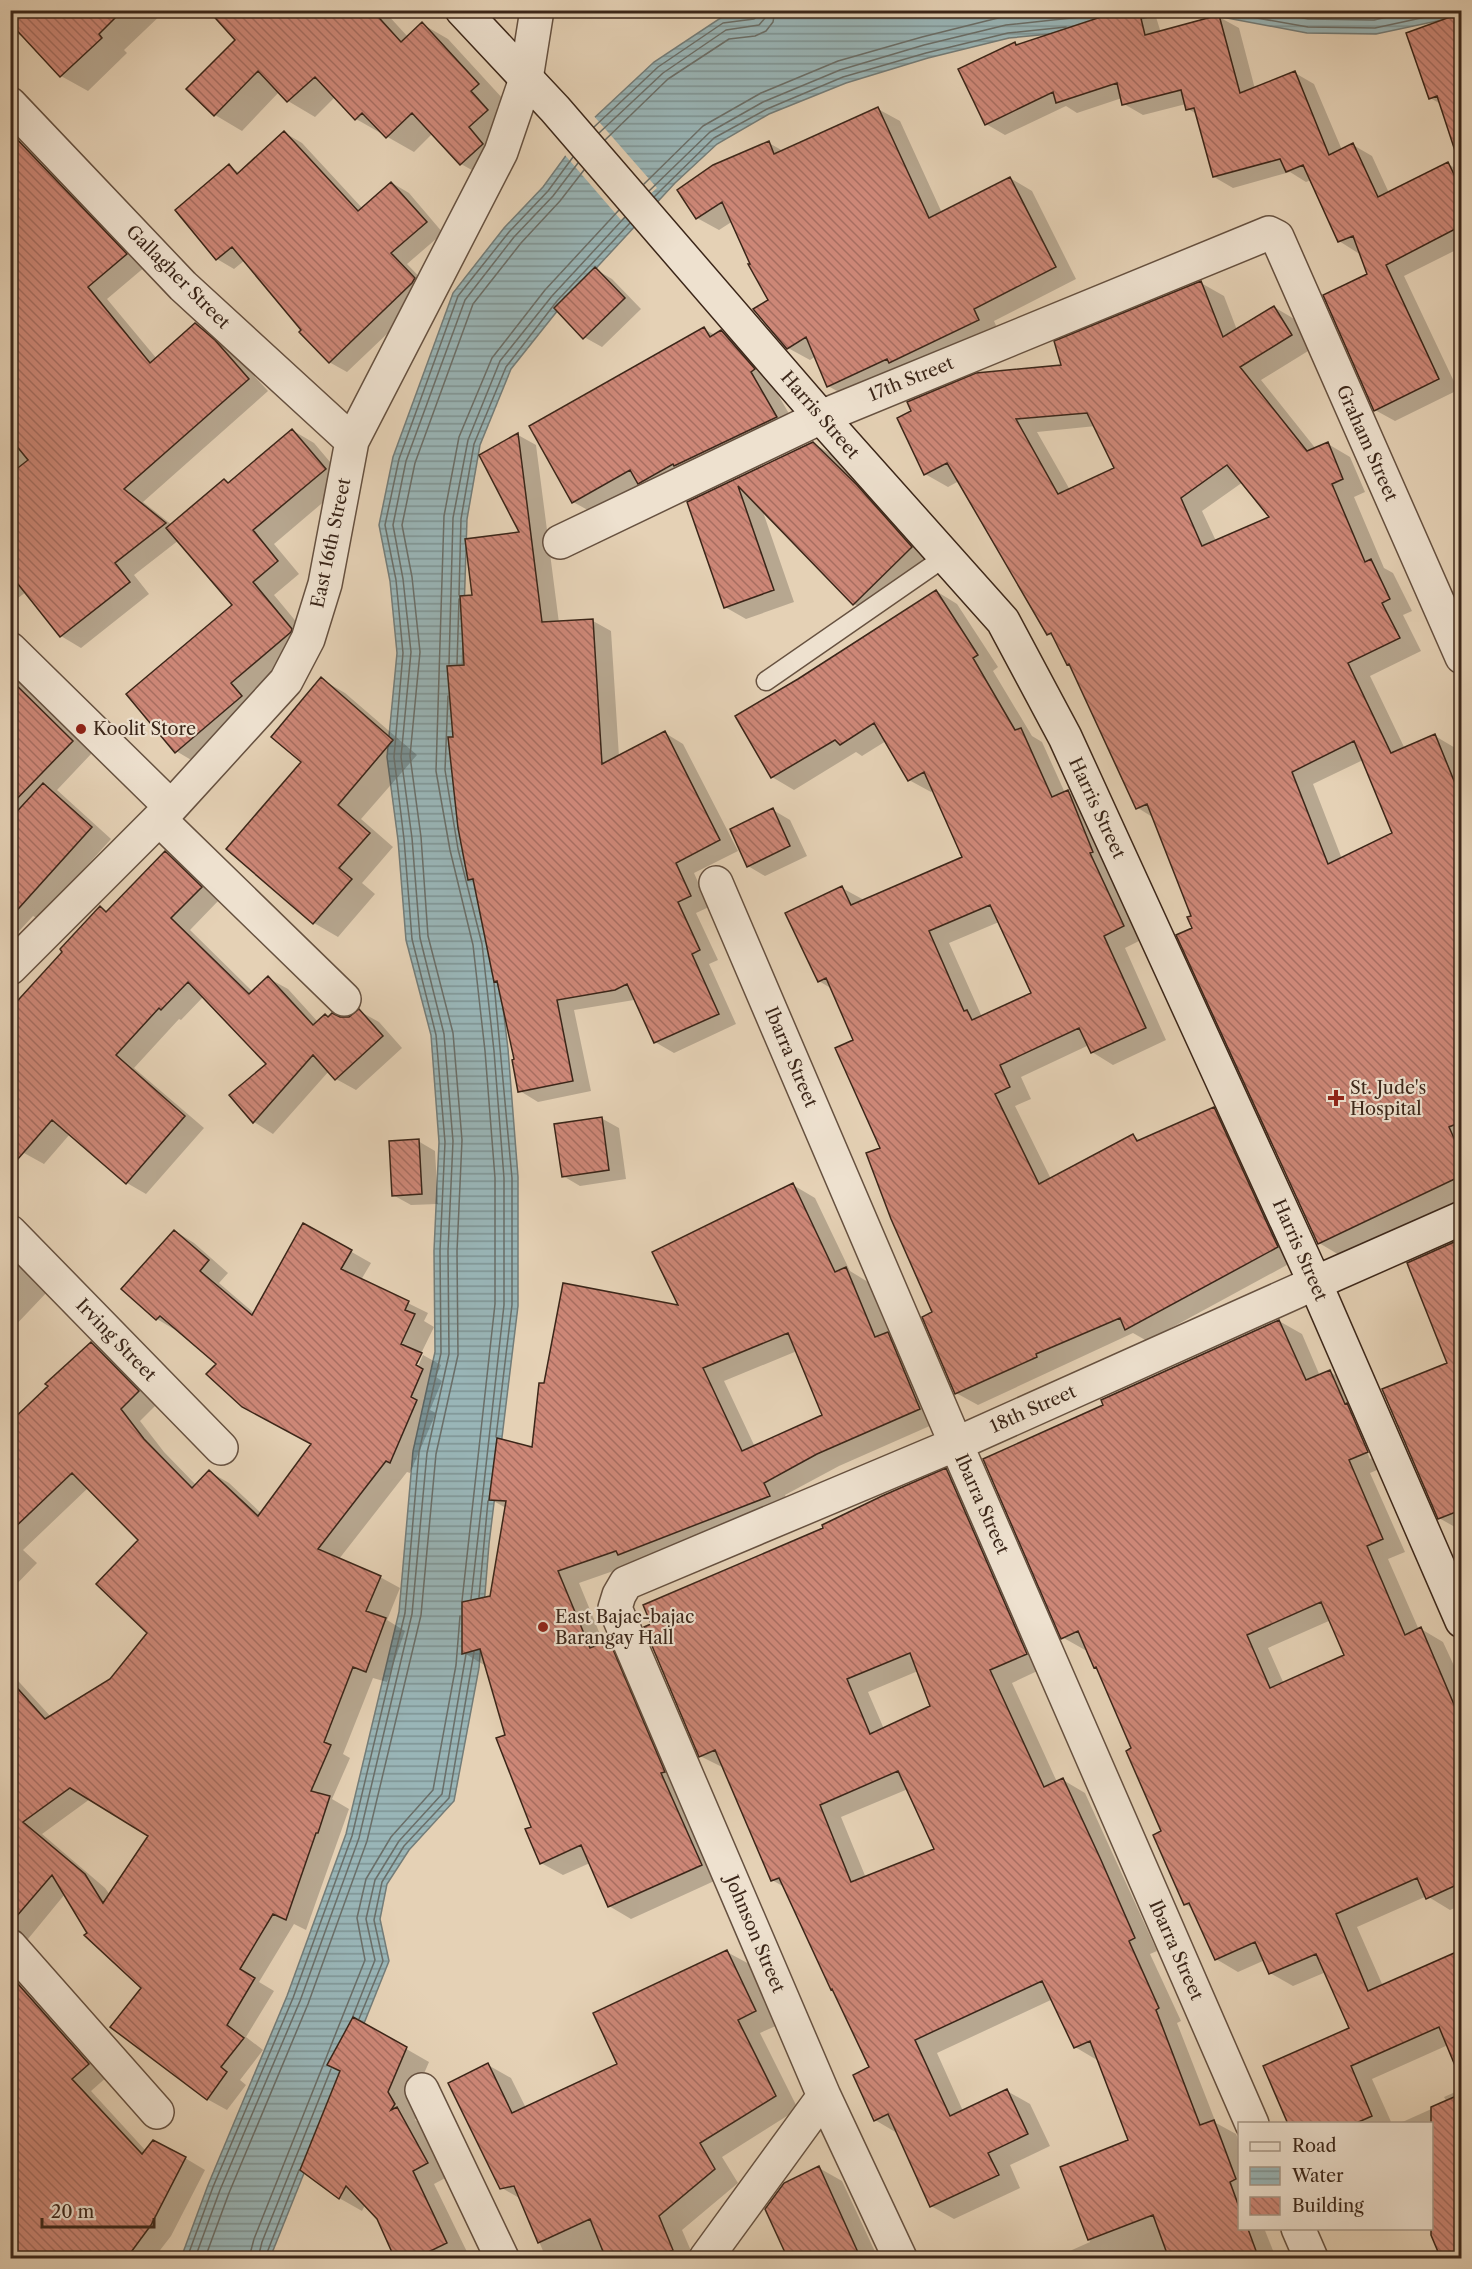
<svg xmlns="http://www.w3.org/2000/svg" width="1472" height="2269" font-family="'Libre Caslon Text',serif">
<defs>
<pattern id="water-rules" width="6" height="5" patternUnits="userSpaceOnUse" patternTransform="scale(1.5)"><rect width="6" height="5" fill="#99b5b7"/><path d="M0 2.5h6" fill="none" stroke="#7e9394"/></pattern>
<pattern id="building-back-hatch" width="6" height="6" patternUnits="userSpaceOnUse" patternTransform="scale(1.5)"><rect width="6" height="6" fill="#cd8777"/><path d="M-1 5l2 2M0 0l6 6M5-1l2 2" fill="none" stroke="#a86e61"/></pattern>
</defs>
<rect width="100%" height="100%" fill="#e5d1b5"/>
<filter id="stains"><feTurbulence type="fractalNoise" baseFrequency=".00333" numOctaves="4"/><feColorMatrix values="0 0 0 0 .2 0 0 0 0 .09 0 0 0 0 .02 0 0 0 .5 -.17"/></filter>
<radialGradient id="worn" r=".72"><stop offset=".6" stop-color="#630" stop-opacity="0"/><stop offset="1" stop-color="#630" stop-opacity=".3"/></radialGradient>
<path fill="url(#water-rules)" stroke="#737c78" stroke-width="1.5" d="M778,10L1461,11V16L1376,34L1307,33L1227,18L1166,13L1092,30L1009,38L928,58L846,83L769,114L717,144L675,183L562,305L511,369L480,445L467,519L459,768L495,941L508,1049L518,1177V1306L489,1544L479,1668L454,1801L409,1850L387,1884L380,1919L389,1961L270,2258H181L208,2185L287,1996L346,1834L399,1612L413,1451L435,1352L434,1251L439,1142L431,1035L406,940L398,840L387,757L397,653L390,581L379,525L393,457L453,293L504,228L543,187L592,120L654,62L722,17Z"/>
<path fill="#e5d1b5" d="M593,115L657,188L621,220L564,154Z"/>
<path fill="#0003" fill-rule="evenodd" d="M10,10H166L124,50L127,53L88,91L61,76L27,39L10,30Z
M210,10H388L386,13L408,37L422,24L448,39L504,100L497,107L513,126L488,179L461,164L433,133L414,152L356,119L335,97L315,117L288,101L279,92L242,131L215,115L188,89L237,40Z
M676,10H703L702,16Z
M1116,10H1146L1156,17L1161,33L1219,17L1239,28L1255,89L1295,73L1314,84L1342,150L1353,145L1372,156L1389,193L1448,164L1462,172V247L1404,276L1458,390L1395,421L1375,410L1369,275L1361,252L1358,253L1339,241L1311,180L1306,182L1290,172L1233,188L1214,177L1197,114L1188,109L1186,104L1143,115L1124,104L1122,98L1077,113L1066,106L1005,135L986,124L1015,43L1019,46L1103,18Z
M1462,15V144L1452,139L1441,104L1430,98L1408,33Z
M878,109L900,121L942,213L1010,178L1032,191L1076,279L994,321L999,332L850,398L828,386L816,356L810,360L788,348L770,301L733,221L719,230L697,218L769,143L783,151Z
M10,126L146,266L107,299L157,359L196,325L216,336L234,354L268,391L143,502L172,525L229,484L292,430L314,443L347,482L274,544L299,574L274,595L313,642L198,764L176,751L234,605L179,540L134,575L149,594L81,648L61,636L26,592L10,604Z
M285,133L302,143L363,209L392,183L409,193L443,233L407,264L431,289L430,293L347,372L329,362L245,260L234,269L217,259L177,210L229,166L240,173Z
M595,269L612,279L641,309L602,347L584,337Z
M1201,283L1224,296L1237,330L1274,307L1296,320L1313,348L1261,380L1316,449L1328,444L1350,457L1365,492L1354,497L1384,568L1393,573L1412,611L1403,615L1421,651L1370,676L1405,749L1435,736L1457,749L1462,759V1199L1341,1256L1319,1243L1194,928L1192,917L1154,818L1138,808L1071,666L1068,664L1055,638L1048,634L959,481L948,487L925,474L1063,367ZM1096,426L1116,469L1070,490L1037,432ZM1243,482L1271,518L1216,541L1202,511ZM1363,760L1394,834L1342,859L1313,784Z
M704,329L715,335L721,332L745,345L773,386L799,431L597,515L573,502Z
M518,435L536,445L559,623L593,621L611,631L619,757L665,733L683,744L738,851L694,873L709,907L696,913L718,960L709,964L736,1024L674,1053L655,1042L634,1000L574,1010L591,1091L538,1102L520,1091L516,1060L499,984L495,981L475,882L470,879L455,738L474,597L521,533Z
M813,443L834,456L932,560L875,616L854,604L762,509L794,602L746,619L725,607L689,503Z
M936,591L957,604L998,667L993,671L1032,736L1042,742L1065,793L1068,792L1090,804L1145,938L1125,948L1166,1040L1113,1065L1092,1052L1089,1045L1021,1077L1031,1099L1015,1106L1051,1179L1133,1136L1142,1141L1214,1109L1235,1121L1298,1259L1147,1341L1133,1333L978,1405L956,1393L934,1313L882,1148L855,1041L832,989L819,981L842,888L864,900L964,858L934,790L931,792L909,780L886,741L862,756L856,752L794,790L772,777L798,680ZM999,922L1033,993L982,1017L949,943Z
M10,652L17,675L92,753L57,790L111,839L39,919L33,916L10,941Z
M321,679L345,693L417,755L361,819L393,847L362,883L375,894L338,937L314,923L303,762Z
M773,810L790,820L807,856L765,876L748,866Z
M166,853L185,865L220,899L190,930L253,992L268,978L288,989L318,1022L329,1018L349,1019L359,1011L379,1022L402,1048L356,1090L336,1079L329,1071L273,1134L254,1122L268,1064L204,996L181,1020L179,1019L134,1068L204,1128L146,1194L127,1183L70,1134L44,1164L24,1153L10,1141L101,908L108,912Z
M601,1118L619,1128L626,1179L580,1186L563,1176Z
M418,1141L435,1151L438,1204L411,1205L393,1195Z
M793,1185L815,1198L850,1271L868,1282L890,1335L909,1346L941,1421L839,1466L785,1495L791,1509L579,1583L604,1644L608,1642L630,1655L723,1877L631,1919L609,1906L590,1863L563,1875L541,1863L486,1666L464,1653L492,1597L506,1508L490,1499L534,1449L545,1384L681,1307ZM797,1351L824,1416L755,1447L724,1381Z
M304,1225L371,1263L361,1280L428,1313L424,1321L434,1327L412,1372L415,1373L423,1355L441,1365L436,1377L442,1381L430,1410L436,1413L410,1473L407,1472L339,1559L380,1577L400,1588L387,1620L405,1631L387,1682L373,1678L343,1754L350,1758L332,1799L349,1809L306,1930L294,1924L259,1982L274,1991L246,2037L263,2050L240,2080L246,2085L227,2110L207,2099L143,1988L89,1933L65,1894L28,1939L18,1943L10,1959V1672L51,1717L111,1680L149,1633L140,1540L89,1487L23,1550L37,1563L10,1591V1424L91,1343L111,1355L158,1403L140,1421L164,1452L197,1486L210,1472L229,1483L262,1514L312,1444L218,1363L177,1331L157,1319L124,1289L175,1231L194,1243L228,1273L219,1283L254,1313ZM90,1799L150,1836L110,1895L105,1888L42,1834Z
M1462,1240V1358L1442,1347L1409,1264Z
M10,1242L48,1291L10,1331Z
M1279,1321L1302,1334L1320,1376L1330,1372L1352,1385L1389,1465L1370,1473L1405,1552L1388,1559L1419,1630L1421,1629L1443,1642L1462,1683V1905L1450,1910L1427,1896L1357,1927L1383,1986L1462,1951V2076L1448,2045L1372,2079L1392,2124H1290L1351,2029L1326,1972L1293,1986L1270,1973L1265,1960L1238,1972L1216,1959L1194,1909L1185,1904L1163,1832L1133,1749L1098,1669L1095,1667L1087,1649L1085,1650L1062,1637L1105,1406ZM1346,1404H1349L1372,1458L1370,1459ZM1331,1620L1346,1656L1284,1684L1268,1648Z
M1456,1361L1462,1364V1531L1439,1518Z
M946,1470L968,1483L1048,1666L1012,1683L1057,1782L1063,1780L1085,1793L1157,1951L1150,1954L1181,2021L1177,2023L1216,2123L1236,2134L1240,2144V2228H1264L1276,2258H1054L1090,2242L1062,2168L1130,2141L1097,2060L1075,2047L1053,1999L937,2053L963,2111L1007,2091L1030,2104L1050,2146L1010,2165L1020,2188L954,2219L931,2206L897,2133L875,2120L871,2068L835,1991L832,1989L786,1888L772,1880L724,1768L700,1756L825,1529ZM918,1671L931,1706L884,1729L868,1692ZM908,1789L936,1850L866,1878L841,1817Z
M727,1952L751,1965L778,2025L760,2033L798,2109L722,2157L738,2183L682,2230L694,2258H546L521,2199L502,2188L488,2065L511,2078L526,2108L619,2064Z
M10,1961L108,2076L91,2091L146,2151L185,2158L205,2170L171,2236L154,2258H97L10,2151Z
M354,2019L429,2062L410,2106L417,2117L415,2120L419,2122L449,2176L434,2184L469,2256L463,2258H396L378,2218L365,2205L362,2211L339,2198L302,2170L341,2071Z
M1462,2089V2258H1443L1430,2228L1432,2124H1398L1447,2102L1444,2097Z
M819,2168L842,2181L878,2258H790Z"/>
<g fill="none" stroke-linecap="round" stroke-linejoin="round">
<path stroke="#6a6e68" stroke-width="1.5" d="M1212,10L1308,27L1375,28L1458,10
M1262,10L1308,19L1374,20L1418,10
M594,127L658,67L723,23L754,19L758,16L759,10
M599,133L663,73L726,30L759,25L765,18L766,10
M605,140L668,79L729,39L755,36L766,31L773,22L775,10
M644,184L703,126L761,93L838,61L922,37L1006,16L1064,10
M649,191L710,132L763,102L840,70L924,45L1006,25L1099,15
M654,197L714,138L767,109L843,77L926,53L1008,33L1066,27
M459,595L461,519L474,444L506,367L557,301L630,223
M449,664L453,518L468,440L500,361L552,296L625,217
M457,664L459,599
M448,696L445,770L458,849L482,944L494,1051L504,1178V1305L471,1599
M494,983L512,1178V1305L496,1437
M479,1597L488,1501
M462,1601L495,1304V1178L485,1051L473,945L450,850L436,771L444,516L459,437L492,358L545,290L619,210
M353,2016L375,1960L366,1919L375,1880L399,1841L442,1794L466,1654
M359,2019L383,1961L374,1920L382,1882L404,1846L449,1798L474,1652
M187,2258L213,2187L293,1998L352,1836L405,1613L419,1452L441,1353L440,1251L445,1142L436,1035L412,939L404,839L394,757L403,653L396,580L385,525L399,459L458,296L509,232L548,191L573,157
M195,2258L220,2190L300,2001L359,1838L412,1614L427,1453L449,1354L448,1251L453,1141L444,1034L420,938L412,838L401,757L411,652L403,579L393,525L406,461L465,300L514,237L553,196L578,163
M205,2258L229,2193L308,2004L367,1841L421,1615L436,1454L458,1355L457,1251L462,1140L453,1033L428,936L421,837L410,756L420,652L412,577L402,525L415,463L473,304L521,243L560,201L584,170
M249,2258L254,2239L365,1960L357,1918L366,1879L391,1837L433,1790L456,1665L460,1616
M258,2258L262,2242L331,2069
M265,2258L299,2170"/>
</g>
<path fill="url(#building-back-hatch)" stroke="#3b2619" stroke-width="1.5" fill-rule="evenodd" d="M10,10H123L99,34L102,38L60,77L10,23Z
M208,10H372L401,42L422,22L479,84L471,91L488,110L469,127L483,144L460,165L412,113L386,138L362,113L355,120L315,77L287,102L258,71L214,116L186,89L235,40Z
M1100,10H1139L1145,35L1219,15L1240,93L1295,71L1329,155L1353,143L1378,197L1448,162L1461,189V226L1386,265L1439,379L1374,411L1323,295L1367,274L1353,236L1338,242L1303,165L1286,172L1280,159L1213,177L1194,108L1186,110L1181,90L1122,105L1117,83L1056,103L1053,92L985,125L958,69L1015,42L1016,45L1101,17Z
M1461,13V153L1456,154L1437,96L1429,99L1406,33Z
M878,107L929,218L1010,177L1056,267L974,309L979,320L889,363L887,359L827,387L806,337L787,349L753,309L768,300L748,264H750L722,202L696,219L677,190L713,165L769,141L774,154Z
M284,131L358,211L391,182L427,222L391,253L415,278L412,283L329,363L299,332L301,330L232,247L216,260L175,210L229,164L237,174Z
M10,132L127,254L88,287L150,363L195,323L215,340L249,379L124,489L166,523L115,563L130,582L60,637L10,574V474L28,460L10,438Z
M595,267L625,298L583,339L554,308Z
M1201,281L1223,337L1274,306L1292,335L1240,367L1307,451L1328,442L1343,479L1332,484L1365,562L1371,559L1390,599L1382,603L1400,638L1348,663L1391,753L1435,734L1461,798V1122L1449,1127L1461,1154V1176L1318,1244L1176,935L1192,928L1187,917L1191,916L1147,804L1136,809L1069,664L1067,665L1051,633L1047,635L947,463L924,475L897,418L911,411L907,402L976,373L1061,365L1054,341ZM1087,413L1114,468L1058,494L1016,419ZM1227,465L1269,517L1202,546L1181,498ZM1354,741L1392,833L1328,864L1292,772Z
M704,327L710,337L721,330L755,369L751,372L777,417L674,466L673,464L638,484L630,470L572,503L529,426Z
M292,429L326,469L253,530L278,561L253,582L292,629L291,632L231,683L242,696L175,753L126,694L232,605L166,528L224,479L228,483Z
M518,433L542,622L593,619L602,764L665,731L720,840L676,863L691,896L678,902L700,950L692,954L719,1014L654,1043L627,984L615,990L557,1000L573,1081L518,1092L512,1060L514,1059L497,981L494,982L473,879L468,880L458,828L448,737H453L447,666L464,665L460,596L472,595L465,539L519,532L479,455Z
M813,442L857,485L912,547L853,605L738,486L774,590L724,608L687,502Z
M936,590L978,655L973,658L1015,730L1021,728L1052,797L1068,790L1093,852L1090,853L1124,926L1104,936L1146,1028L1091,1053L1079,1028L1000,1065L1010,1087L995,1094L1039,1184L1133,1134L1137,1141L1214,1107L1278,1247L1125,1330L1120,1318L1036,1354L1037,1357L955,1394L922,1317L932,1312L891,1219L866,1153L880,1148L835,1048L853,1040L826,978L818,982L785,913L842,886L851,905L962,857L924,772L908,781L874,723L840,745L835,740L771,778L735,716L798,679ZM990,905L1031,993L972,1020L967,1010L964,1011L929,931Z
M321,677L393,740L338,805L370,833L339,868L352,879L313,924L226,849L301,762L271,737Z
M10,679L73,741L10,806Z
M43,783L92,827L10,918V819Z
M773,808L790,846L747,867L730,829Z
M165,851L202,887L171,918L249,994L268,976L313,1025L325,1014L328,1017L332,1013L340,1017H349L359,1009L383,1036L335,1080L313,1055L253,1123L229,1095L266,1064L188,982L161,1010L159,1008L116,1055L185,1116L126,1184L52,1120L10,1168V1009L62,952L60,949L100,906L106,912Z
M602,1117L609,1170L562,1177L554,1124Z
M419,1139L422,1194L392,1196L389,1141Z
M793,1183L835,1272L846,1267L875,1337L888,1332L920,1409L817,1454L764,1483L770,1496L618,1555L616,1551L558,1571L590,1648L609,1640L665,1772L661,1773L702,1865L608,1907L581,1845L540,1864L525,1829L531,1827L496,1738L505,1735L480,1649L462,1654V1602L490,1596L506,1501L489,1500L497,1438L532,1447L539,1383H544L563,1283L678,1305L652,1252ZM788,1333L822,1415L742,1451L703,1368Z
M303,1223L352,1250L341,1269L409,1301L405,1310L415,1314L401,1344L422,1353L416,1365L423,1369L411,1397L417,1400L390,1463L386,1461L318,1549L381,1576L366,1611L386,1618L366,1672L353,1667L324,1742L331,1745L311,1791L330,1796L318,1833H316L286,1920L273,1914L240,1969L255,1978L227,2025L244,2038L221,2067L227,2072L207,2100L110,2027L141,1988L84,1935L87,1933L52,1875L10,1924V1680L45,1719L110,1679L147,1633L96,1584L138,1540L72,1473L10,1532V1422L48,1386L45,1384L91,1342L139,1391L121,1409L144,1439L192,1488L209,1470L258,1516L311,1444L242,1407L206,1374L216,1364L160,1316L156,1320L121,1289L174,1230L209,1260L200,1271L252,1315ZM70,1788L148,1836L103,1903L85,1874L23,1822Z
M1461,1239V1510L1438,1519L1382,1389L1447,1363L1407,1263Z
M1279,1320L1306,1380L1330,1370L1345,1404L1347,1403L1368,1452L1349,1460L1383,1539L1367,1546L1405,1635L1421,1627L1461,1721V1883L1426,1899L1417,1878L1336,1914L1368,1991L1461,1950V2080L1439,2027L1351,2066L1372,2116L1354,2124H1288L1263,2066L1349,2028L1316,1954L1269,1974L1255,1942L1215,1960L1189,1903L1184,1905L1153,1835L1161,1831L1126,1751L1131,1748L1096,1667L1094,1668L1078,1631L1061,1639L983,1459L1103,1405L1101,1400ZM1321,1602L1344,1655L1270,1688L1247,1635Z
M946,1468L1027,1654L990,1670L1044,1787L1063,1778L1101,1860L1135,1938L1129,1941L1159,2008L1156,2010L1200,2125L1214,2120L1236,2179L1230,2182L1239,2207V2229H1248L1259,2259H1169L1153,2215L1088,2240L1060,2167L1128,2140L1090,2041L1074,2048L1042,1981L915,2040L950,2116L1007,2089L1028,2134L988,2153L999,2175L930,2207L888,2114L874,2121L853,2075L869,2067L832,1989L831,1990L779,1878L771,1881L715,1750L699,1757L644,1627L651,1624L643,1605L823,1528L822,1525L882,1496ZM910,1653L930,1706L870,1734L847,1679ZM898,1771L934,1849L851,1882L820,1805Z
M727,1950L756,2011L738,2020L776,2096L700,2143L715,2169L659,2216L673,2250L653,2259H606L590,2219L538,2243L514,2186L500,2189L448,2083L488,2063L512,2113L617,2064L593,2013Z
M10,1975L89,2064L72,2079L142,2154L153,2140L186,2157L151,2225L126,2259H10Z
M353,2017L407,2047L388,2092L395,2104L391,2110L397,2107L428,2163L413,2171L447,2243L414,2259H395L377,2219L346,2186L339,2199L300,2170L340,2071L327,2065Z
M1461,2094V2259H1441L1431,2235V2107Z
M819,2166L861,2259H788L765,2209L784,2183Z"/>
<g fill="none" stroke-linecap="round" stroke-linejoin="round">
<g stroke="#665140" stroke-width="21">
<path id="lane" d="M766,681L945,557"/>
</g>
<g stroke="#665140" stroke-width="36">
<path id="street" d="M10,104L183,286L352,441
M560,542L821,417L1269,233L1277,237L1462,657
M10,649L171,807
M159,819L344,999
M716,883L956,1444L1252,2124
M10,968L171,807L286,681L308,639L325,584L352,441L501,152L526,79L537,10
M10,1232L221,1448
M10,1946L157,2112
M422,2090L502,2258
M1298,2228L1311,2258
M706,2258L824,2096
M900,2258L824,2096L615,1608L619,1595L626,1583L956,1444L1315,1283"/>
</g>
<g stroke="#3b2619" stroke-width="36">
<path id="secondary" d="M462,10L555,109L821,417L1003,621L1065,737L1315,1283L1462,1621
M1315,1283L1462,1218"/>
</g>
<use href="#lane" stroke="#eee1cf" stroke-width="18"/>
<use href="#street" stroke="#eee1cf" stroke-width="33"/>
<use href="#secondary" stroke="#eee1cf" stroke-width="33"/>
</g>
<g fill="#8f2418" stroke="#eee1cf" stroke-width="2">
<circle cx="81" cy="729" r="6"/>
<path d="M1333 1089h6v6h6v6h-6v6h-6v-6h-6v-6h6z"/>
<circle cx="543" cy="1627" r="6"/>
</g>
<g text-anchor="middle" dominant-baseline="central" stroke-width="4.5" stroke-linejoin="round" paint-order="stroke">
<g font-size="18" fill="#3b2619" stroke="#eee1cf">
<text transform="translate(178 277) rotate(45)">Gallagher Street</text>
<text transform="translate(911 379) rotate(-22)">17th Street</text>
<text transform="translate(820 415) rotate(49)">Harris Street</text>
<text transform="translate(1367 443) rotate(66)">Graham Street</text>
<text transform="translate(331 543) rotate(-78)">East 16th Street</text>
<text transform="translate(1097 808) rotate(65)">Harris Street</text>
<text transform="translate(791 1057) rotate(67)">Ibarra Street</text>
<text transform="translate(1300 1250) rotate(66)">Harris Street</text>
<text transform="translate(116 1340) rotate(46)">Irving Street</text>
<text transform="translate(1033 1409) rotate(-24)">18th Street</text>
<text transform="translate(982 1504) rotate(66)">Ibarra Street</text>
<text transform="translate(755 1934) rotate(67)">Johnson Street</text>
<text transform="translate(1176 1950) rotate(66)">Ibarra Street</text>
</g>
<g font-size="18" fill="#3b2619" stroke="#eee1cf" text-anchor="start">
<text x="93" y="729">Koolit Store</text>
<text x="1350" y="1088">St. Jude's<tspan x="1350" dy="21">Hospital</tspan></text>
<text x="555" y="1617">East Bajac-bajac<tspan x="555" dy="21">Barangay Hall</tspan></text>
</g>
</g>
<rect width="1472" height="2269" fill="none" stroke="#e5d1b5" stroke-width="36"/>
<rect x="12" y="12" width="1448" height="2245" fill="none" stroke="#3b2619" stroke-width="3"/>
<rect x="18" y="18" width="1436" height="2233" fill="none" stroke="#3b2619" stroke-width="1.5"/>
<rect x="1238" y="2122" width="195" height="108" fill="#eee1cf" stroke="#a69686" stroke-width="1.5"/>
<rect x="1250" y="2142" width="30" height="9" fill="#eee1cf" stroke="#a69686" stroke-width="1.5"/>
<text x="1292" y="2152" font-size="18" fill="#3b2619">Road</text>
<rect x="1250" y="2167" width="30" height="18" fill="url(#water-rules)" stroke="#a69686" stroke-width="1.5"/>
<text x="1292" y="2182" font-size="18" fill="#3b2619">Water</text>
<rect x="1250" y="2197" width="30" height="18" fill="url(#building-back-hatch)" stroke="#a69686" stroke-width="1.5"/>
<text x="1292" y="2212" font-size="18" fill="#3b2619">Building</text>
<path d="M42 2218v9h112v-9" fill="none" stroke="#3b2619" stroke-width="3"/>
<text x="51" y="2218" font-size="18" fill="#3b2619" stroke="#eee1cf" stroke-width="4.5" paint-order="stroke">20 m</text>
<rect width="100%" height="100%" filter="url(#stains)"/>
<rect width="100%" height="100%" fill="url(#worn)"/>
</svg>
